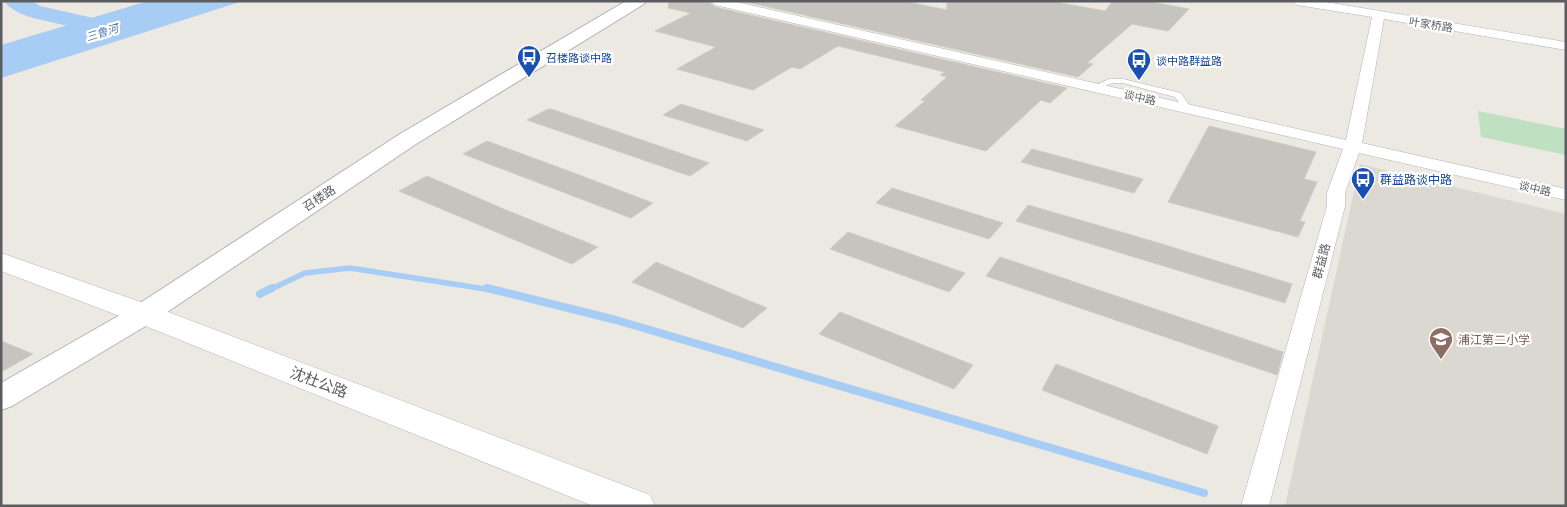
<svg xmlns="http://www.w3.org/2000/svg" width="1567" height="507" font-family="Manrope,'Noto Sans SC',sans-serif">
<rect width="100%" height="100%" fill="#ebe9e1"/>
<path fill="#dad8d0" d="M1360,164L1566,214V506H1285Z"/>
<path fill="#c0e0c2" d="M1478,111L1566,129V155L1481,137Z"/>
<path fill="#a8cdf5" d="M148,1H243L1,78V45Z"/>
<g fill="none" stroke-linecap="round" stroke-linejoin="round">
<path stroke="#a8cdf5" stroke-width="5.5" d="M269,290L305,273L350,268L492,290"/>
<path stroke="#a8cdf5" stroke-width="8" d="M487,288L616,320L1204,493
M260,294L272,288"/>
<path fill="#a8cdf5" fill-rule="evenodd" d="M4,1H32L40,6L120,24L124,29L120,34L112,36L33,18C23,15 10,10 4,1Z"/>
</g>
<path fill="#c6c4be" stroke="#cfcbc0" d="M669,1H707L715,7L1067,88L1050,103L1041,100L986,151L895,126L925,101L921,100L947,77L940,75L945,72L838,46L800,69L792,67L753,90L677,69L716,47L655,31L691,13L668,8Z
M742,1H903L947,10V1H1050L1105,11L1113,1H1146L1189,9L1168,31L1132,24L1087,63L1093,64L1078,77Z
M681,104L764,130L747,141L663,115Z
M548,109H551L709,163L690,176L527,120Z
M1209,126L1316,152L1304,179L1317,182L1300,221L1305,222L1298,237L1168,202Z
M487,141L566,170L653,203L631,218L463,154Z
M1032,149L1143,179L1134,193L1021,162Z
M427,176L506,210L598,247L572,264L399,191Z
M892,188L1003,223L989,239L876,203Z
M1028,205L1152,241L1292,284L1285,303L1016,221Z
M848,232L965,273L949,292L830,249Z
M1000,257L1283,352L1277,375L986,276Z
M656,262L767,308L743,328L632,282Z
M840,312L973,365L954,389L819,334Z
M1,341L33,354L1,372Z
M1056,364L1218,426L1207,454L1042,390Z"/>
<g fill="none" stroke-linecap="round" stroke-linejoin="round">
<g stroke="#b2b3b7" stroke-width="1">
<path id="service" d="M1109,79H1123L1181,93L1191,108L1190,110H1184L1175,97L1123,83H1113L1096,89L1092,87Z"/>
</g>
<g stroke="#b2b3b7" stroke-width="1">
<path id="minor" d="M709,1H732L1346,140L1372,17L1297,5L1291,1H1320L1566,42V50L1384,19L1362,143L1566,189V200L1359,153L1345,193V206L1269,506H1241L1327,206V193L1343,149L715,5Z"/>
</g>
<g stroke="#b2b3b7" stroke-width="2">
<path id="tertiary" d="M626,1H646L644,4L416,144L154,321L12,406L1,410V383L134,307L400,134Z"/>
</g>
<g stroke="#b3b5ba" stroke-width="1">
<path id="secondary" d="M1,253L155,307L650,495L655,506H593L133,321L1,271Z"/>
</g>
<use href="#service" fill="#fff" fill-rule="evenodd"/>
<use href="#minor" fill="#fff" fill-rule="evenodd"/>
<use href="#tertiary" fill="#fff" fill-rule="evenodd"/>
<use href="#secondary" fill="#fff" fill-rule="evenodd"/>
</g>
<defs>
<g id="bus-pin" transform="scale(1.25)"><path d="M0 17L-7.5 6A9.5 9.5 0 1 1 7.5 6Z" fill="#1a4fb4" stroke="#fff"/><path d="M-5-6H5V4H4V6H2V4H-2V6H-4V4H-5ZM-3.5-4V0h7V-4ZM-3.5 1.2v1.5H-2V1.2ZM2 1.2v1.5H3.5V1.2Z" fill="#fff"/></g>
<g id="school-pin" transform="scale(1.25)"><path d="M0 17L-7.5 6A9.5 9.5 0 1 1 7.5 6Z" fill="#8d6e63" stroke="#fff"/><path d="M0-5L7-2L0 1L-7-2ZM-4 1L0 2.5L4 1V4Q0 6-4 4Z" fill="#fff"/></g>
</defs>
<g fill-rule="evenodd">
<use href="#bus-pin" x="529" y="57"/>
<use href="#bus-pin" x="1139" y="60"/>
<use href="#bus-pin" x="1363" y="179"/>
<use href="#school-pin" x="1441" y="339"/>
</g>
<g text-anchor="middle" dominant-baseline="central" stroke-width="4.5" stroke-linejoin="round" paint-order="stroke">
<g font-size="11" fill="#5a5c60" stroke="#fff">
<text transform="translate(1431 24) rotate(9)">叶家桥路</text>
<text transform="translate(1140 97) rotate(13)">谈中路</text>
<text transform="translate(1535 188) rotate(13)">谈中路</text>
</g>
<g font-size="11" font-style="italic" fill="#4b73ac" stroke="#fff">
<text transform="translate(102 32) rotate(-17)">三鲁河</text>
</g>
<g font-size="11" fill="#164399" stroke="#fff" text-anchor="start">
<text x="546" y="57">召楼路谈中路</text>
<text x="1156" y="60">谈中路群益路</text>
</g>
<g font-size="12" fill="#164399" stroke="#fff" text-anchor="start">
<text x="1380" y="179">群益路谈中路</text>
</g>
<g font-size="12" fill="#5a5c60" stroke="#fff">
<text transform="translate(319 198) rotate(-34)">召楼路</text>
<text transform="translate(1321 261) rotate(-75)">群益路</text>
</g>
<g font-size="12" fill="#785e54" stroke="#fff" text-anchor="start">
<text x="1458" y="339">浦江第二小学</text>
</g>
<g font-size="15" fill="#5a5c60" stroke="#fff">
<text transform="translate(319 382) rotate(21)">沈杜公路</text>
</g>
</g>
<rect width="1567" height="507" fill="none" stroke="#5a5c60" stroke-width="5"/>
</svg>
